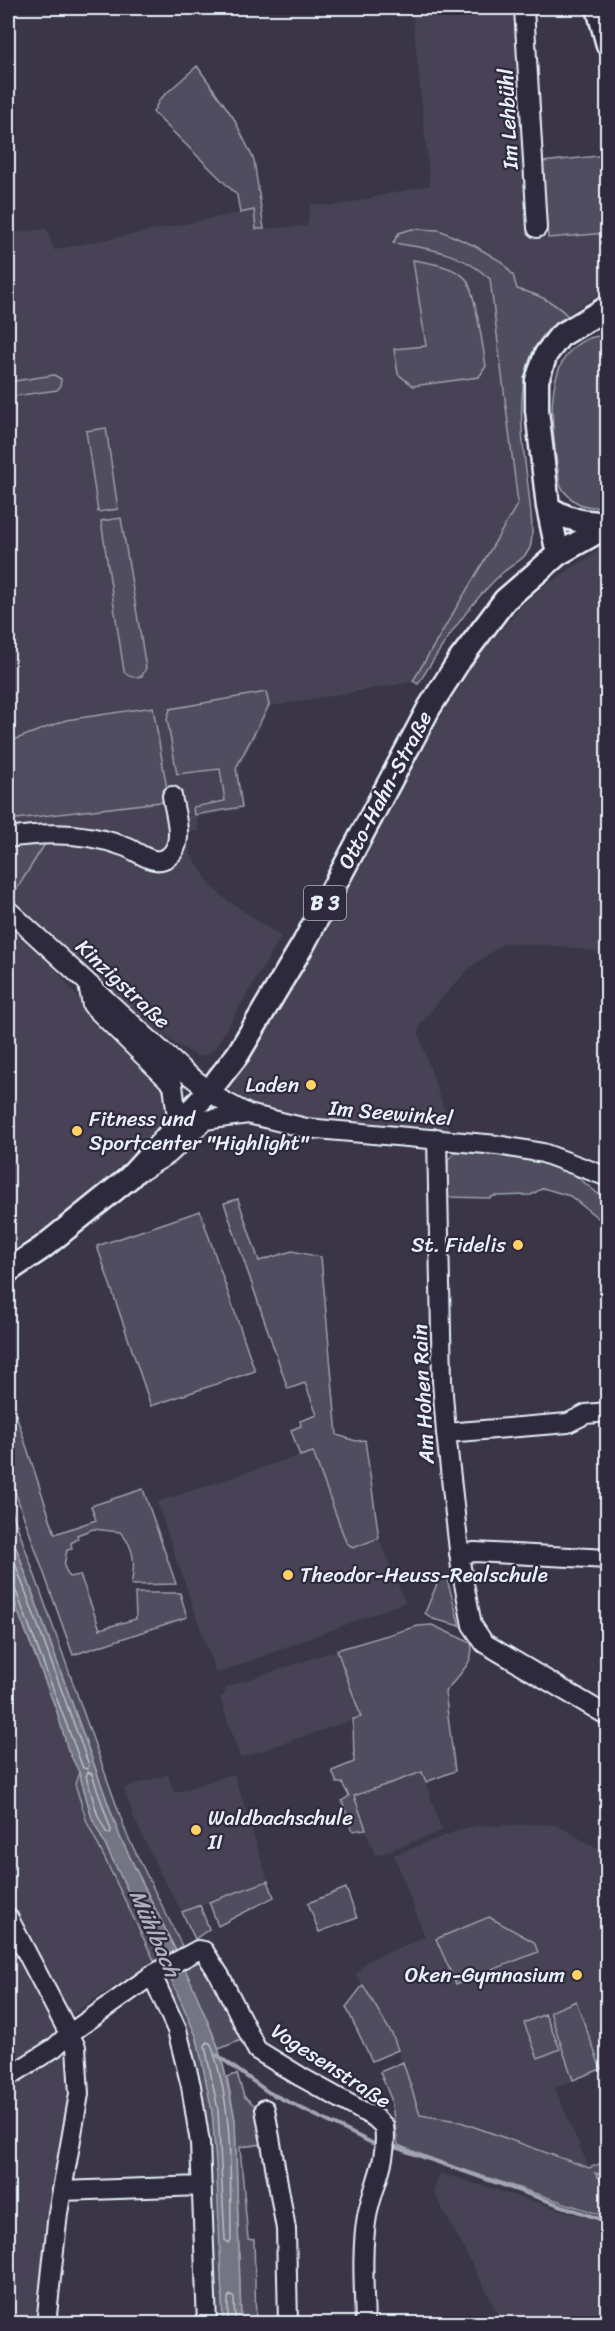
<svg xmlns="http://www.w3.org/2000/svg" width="615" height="2331" font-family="Sriracha,sans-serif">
<rect width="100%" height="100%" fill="#3a3648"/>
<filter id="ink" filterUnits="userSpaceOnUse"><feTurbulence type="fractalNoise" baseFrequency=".0167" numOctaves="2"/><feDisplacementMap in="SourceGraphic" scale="12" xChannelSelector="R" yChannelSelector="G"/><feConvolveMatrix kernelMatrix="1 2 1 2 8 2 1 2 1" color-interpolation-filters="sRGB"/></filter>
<g filter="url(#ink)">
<path fill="#464354" d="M412,8H516L533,239L607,233V286L603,292L555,322L543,333L533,353L526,368L521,401L525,459L518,503L412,682L271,706L239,768L242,809L196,817L198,831L187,832L190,853L210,884L223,897L281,937L215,1048L205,1056H197L174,1043L139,1017L94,980L8,901V233L47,229L54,250L254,210L257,229L307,226L311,204L334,206L430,185Z
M607,545V953L559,946L504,943L471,967L440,1000L420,1025L419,1034L444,1110L449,1133L322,1122L277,1115L257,1108L230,1089L275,1017L406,777L471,665L524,603L543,587Z
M8,920L45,955L77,997L168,1086L169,1109L156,1132L86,1198L8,1254Z
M313,1451L353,1548L379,1538L405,1602L216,1674L157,1502Z
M8,1586L57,1712L68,1750L79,1772L75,1784L87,1822L155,1962L94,1999L56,2027L65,2057L71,2066L38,2324L8,2323Z
M337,1650L361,1717L240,1758L220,1698L224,1695L226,1687Z
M422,1772L442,1831L375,1856L353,1795Z
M168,1774L174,1793L234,1774L268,1881L182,1912L160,1873L133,1816L124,1788Z
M536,1824L556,1825L574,1835L599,1850L608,1861L607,2066L555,2088L589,2168L458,2121L420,2114L393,2036L356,1974L367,1961L425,1937L394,1855L462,1829L477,1826Z
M440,2173L607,2224V2319L500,2323V2317L433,2191Z"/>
<path fill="#504e5f" stroke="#9ca0ac" stroke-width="1.5" d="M197,66L233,117L254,160L264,229H256L254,210L240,213L237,195L153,112L160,99Z
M607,155V233L548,238L542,162Z
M412,229L439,230L475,246L502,262L513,275L517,289C537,294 553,301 568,316C505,347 522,437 529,494C530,509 534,528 531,544C528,559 510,565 500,575C467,606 442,646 418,684L413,681L518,503L490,279C463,253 429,248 393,243L399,233Z
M413,260C430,263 454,266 466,279C475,290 483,348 486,366L479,377L413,386L398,374L394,349L426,346Z
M607,336V505C586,511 571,503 560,485C555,445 540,379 573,348C583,339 593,335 607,336Z
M54,375L61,379L60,387L57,390L8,397V382Z
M106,428L118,509L98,512L86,431Z
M121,518L146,668L142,676C135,678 128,678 124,671L101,521Z
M266,692L269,705L236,768L242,807L194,815L193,807L225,801L220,769L177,774L167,719L170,709Z
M153,707L169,801L8,820V742L66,720Z
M33,842L45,844L11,898L8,895V847Z
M458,1151L519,1156L566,1168L607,1201V1225L570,1196L543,1188L531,1195L494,1196L490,1198L447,1197L448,1159Z
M238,1199L259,1261L292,1251L321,1257L337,1435L356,1441L365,1440L379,1538L353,1548L346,1542L313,1452L300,1456L291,1430L301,1426L300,1421L317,1415L305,1383L288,1389L224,1203Z
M200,1211L255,1371L151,1406L97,1246Z
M8,1390L55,1534L96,1520L91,1506L143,1489L176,1584L131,1585C135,1565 136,1548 120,1532L93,1529L77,1535L78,1539L71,1543L72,1549L67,1550L64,1566L69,1577L80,1575L100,1629L136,1619L135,1593H180L187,1617L73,1655L8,1472Z
M8,1500L127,1835L182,1946L176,1951L120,1837L8,1525Z
M439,1579H447L460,1626L433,1619L425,1613Z
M432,1625L471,1643C476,1663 456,1677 445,1692L455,1771L426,1782L422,1772L354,1796L366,1829L353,1831L342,1801L349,1796L342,1783H337L332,1771L354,1762L353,1719L361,1717L337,1650L418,1626Z
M79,1772L92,1818L161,1957L155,1962L87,1822L75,1784Z
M268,1881L274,1897L218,1926L209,1902Z
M346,1888L357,1918L319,1932L308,1903Z
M200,1905L209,1929L195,1939L182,1912Z
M489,1917L534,1942L538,1952L456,1984L436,1939Z
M197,1961H203L241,2040L219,2049L185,1969Z
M170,1976C179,1997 191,2017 197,2039C223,2130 219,2230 223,2323H215L196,2073L189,2038L164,1984Z
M363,1985L393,2036L398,2050L372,2061L346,2007Z
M576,2001L601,2069L573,2080L550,2012Z
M545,2014L560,2049L538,2058L524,2023Z
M403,2062L420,2115L458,2121L589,2168L607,2161V2176L595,2173L607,2188V2217L437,2161L398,2145L391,2099L380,2072Z
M237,2074L244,2096L255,2106L264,2144L240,2147L248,2239L254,2240L256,2323H241L235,2120L227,2077Z"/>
<path fill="#737482" stroke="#a2a6b1" stroke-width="1.5" d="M8,1525L120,1837L192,1984L217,2044L224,2068L235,2120L241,2323H223L217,2177L212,2111L197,2038L170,1976L92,1818L79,1772L68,1750L57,1712L8,1586Z"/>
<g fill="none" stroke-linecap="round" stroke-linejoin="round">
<path stroke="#b9bfc9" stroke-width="1.5" d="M8,1544L89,1765L87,1769L83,1768L16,1591L12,1587L8,1586
M88,1772L92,1774L111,1830L110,1834L106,1832L98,1816L86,1776Z
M207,2042L211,2044C234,2110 230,2171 231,2240L229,2243L225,2240L218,2110L205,2046Z
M228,2324V2298L230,2295L234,2298L235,2324"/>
<path stroke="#a2a6b1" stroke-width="4" d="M217,2055L268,2092L372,2143
M395,2147L608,2222"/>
<g stroke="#e8f1f8" stroke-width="22">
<path id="minor" d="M524,8L537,228
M8,838C46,832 89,833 126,847C139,852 154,867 168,857C186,844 175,815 172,796
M8,910L185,1072L220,1099L248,1114L306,1128L497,1145L543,1153L608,1177
M88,984L92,1005L173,1085L178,1125
M437,1138L442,1381L446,1433L461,1568L472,1625L484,1643L608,1716
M143,1170L169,1154L205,1120L248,1114
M446,1433L568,1423L586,1414L608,1412
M459,1554L475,1552L608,1559
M8,1917L76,2047L79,2094L58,2213L46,2324
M152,1975L177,2030L191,2086L200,2143L207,2324
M8,2077L54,2048L69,2034L152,1975L198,1950L204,1951L220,1976L257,2050L301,2077L375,2118L384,2126C389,2159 373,2185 367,2216C361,2251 364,2288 365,2324
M265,2109L286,2229L288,2324
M62,2191L202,2186"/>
</g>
<g stroke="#e8f1f8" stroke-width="27">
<path id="major" d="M598,8L608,45
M548,507C567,520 584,523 608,523
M558,554L548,507L537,410V380L546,354L560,336L608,307
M8,1271L42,1248L129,1178L209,1091L238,1054L304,943L429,708L459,661L505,600L558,554L608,526"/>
</g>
<use href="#minor" stroke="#2f2a3d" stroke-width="18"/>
<use href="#major" stroke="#2f2a3d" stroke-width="22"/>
</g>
</g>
<g fill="#ffd166" stroke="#2f2a3d" stroke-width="2">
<circle cx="311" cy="1085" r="6"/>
<circle cx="77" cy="1131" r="6"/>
<circle cx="518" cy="1245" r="6"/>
<circle cx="288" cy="1575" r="6"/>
<circle cx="196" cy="1830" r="6"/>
<circle cx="577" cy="1975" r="6"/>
</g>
<g text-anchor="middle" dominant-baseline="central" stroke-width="4.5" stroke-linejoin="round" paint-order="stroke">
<rect fill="#2f2a3d" stroke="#b0b5c0" stroke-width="1.5" x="304" y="886" width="42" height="34" rx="4.5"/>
<g font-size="20" font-weight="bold" fill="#e8f1f8">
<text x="325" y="903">B 3</text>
</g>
<g font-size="21" fill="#e8f1f8" stroke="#2f2a3d">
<text transform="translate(508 119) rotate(-93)">Im Lehbühl</text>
<text transform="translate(385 790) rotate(-62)">Otto-Hahn-Straße</text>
<text transform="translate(123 984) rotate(43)">Kinzigstraße</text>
<text transform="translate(391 1113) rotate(5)">Im Seewinkel</text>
<text transform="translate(423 1394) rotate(-93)">Am Hohen Rain</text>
<text transform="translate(331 2066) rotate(33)">Vogesenstraße</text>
</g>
<g font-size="21" fill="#e8f1f8" stroke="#2f2a3d" text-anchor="end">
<text x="299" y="1085">Laden</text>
<text x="89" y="1119" text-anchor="start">Fitness und<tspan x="89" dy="24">Sportcenter "Highlight"</tspan></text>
<text x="506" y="1245">St. Fidelis</text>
<text x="300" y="1575" text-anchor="start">Theodor-Heuss-Realschule</text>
<text x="208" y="1818" text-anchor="start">Waldbachschule<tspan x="208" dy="24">II</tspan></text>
<text x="565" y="1975">Oken-Gymnasium</text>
</g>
<g font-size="22" font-style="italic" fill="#aeb2bd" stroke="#2f2a3d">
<text transform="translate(155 1933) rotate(66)">Mühlbach</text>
</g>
</g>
<rect width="615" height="2331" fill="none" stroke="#2f2a3d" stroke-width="30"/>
<rect x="15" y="15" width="585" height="2301" fill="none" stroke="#e8f1f8" stroke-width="2" filter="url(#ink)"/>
</svg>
